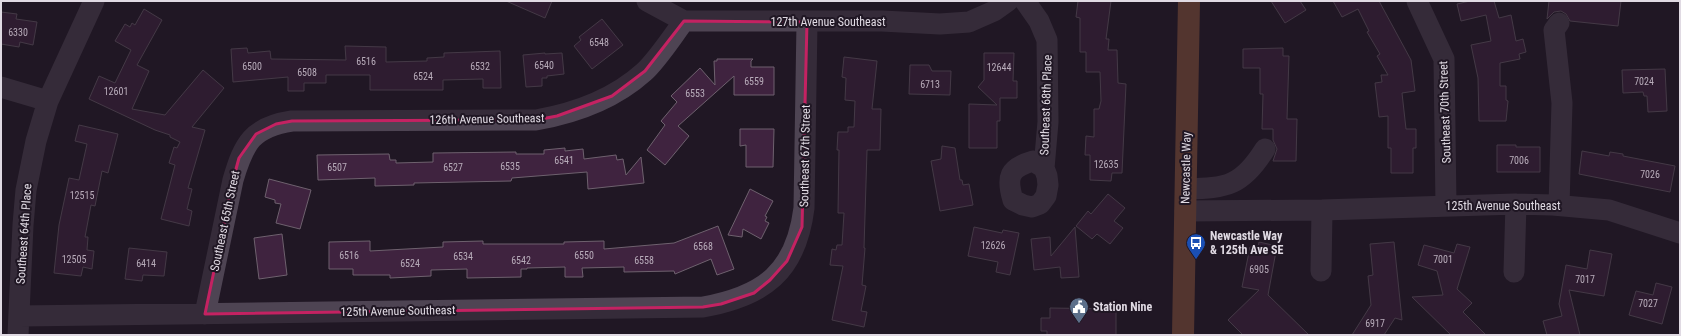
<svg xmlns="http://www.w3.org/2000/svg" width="1681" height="336" font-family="'Roboto Condensed',sans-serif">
<rect width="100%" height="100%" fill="#201724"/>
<path fill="#3f233f" stroke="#6e616e" d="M506,1H552L545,18Z
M1078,1H1111L1106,39H1109L1108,50H1117L1118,83L1126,84L1122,173H1112L1111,181L1090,180V155H1085L1086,136L1094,137V109H1099L1101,101L1100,72H1086V52H1080V18L1076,17Z
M1271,1H1300L1306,10L1285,23Z
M1333,1H1379L1411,60L1415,91L1402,93L1406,129H1416V148H1413V173H1391V148H1388V116L1379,117L1375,83L1382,82L1381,75H1388L1377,56L1380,54L1367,32L1369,31L1358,9L1342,17Z
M1470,1H1494L1499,18L1511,15L1516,41L1523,39L1526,52L1519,54L1520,59L1500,63V86H1506V100L1508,101L1506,121H1479L1478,78L1471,45L1491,41L1486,15L1461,21L1457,4Z
M1549,1H1621L1618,26L1570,21L1566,14L1561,11L1554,12L1547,19Z
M144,9L162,20L137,65L149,71L132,109L165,115L203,70L224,88L192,127L205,130L188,188L192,189L187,209L192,211L189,226L161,219L175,165L169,163L174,147L177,148L180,142L170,137V135L155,130L89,99L99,76L115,83L131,50L115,41L125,24L130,27L132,23L135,25Z
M1,12L17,14L16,19L37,22L33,45L20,42L19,47L1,44Z
M602,19L623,45L592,69L574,46L581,40L579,37Z
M345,46L386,47V62L427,61V58L444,57V53L500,51L501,88H483V79L443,80V90H370V75H326V83H304V91H288V77L233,82L231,49L247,48L248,53L270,51L271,59L346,60Z
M1283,48V56H1289L1287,119H1297L1296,161H1273L1277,149L1273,140V129H1262L1263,94H1260V68H1243V49Z
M545,53V54L562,53L564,74L547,76V78H542V86L526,87L523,55Z
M984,53H1014L1013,81H1017V98H1000V121H997V148H969V104L997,105L978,87L984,80Z
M844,57L877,61L872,109H881L880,150H867L864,248H865L862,285L866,286L861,311L867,312L864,327L832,320L843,266L830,265L832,249L836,250L837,245H842L844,213H838L839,150H837L838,132H848V127H854L855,101L845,100L846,78L842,77Z
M717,59H753L751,61V67H774V95H734V76L678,126L689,136L665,165L647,150L665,125L661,121L677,102L671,96L700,68L715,85L714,61H717Z
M910,65H929L932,71H951L950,95L909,94Z
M1665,69L1667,111L1648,112L1647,96H1644L1643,92L1623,93L1622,70Z
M79,125L118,134L108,173L102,171L95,206L91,205L85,237H88L87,250L94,251L92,269L83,267L81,276L54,273L59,225L69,178L79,180L87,144L75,141Z
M740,129H774L773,167H746V145L740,146Z
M1497,145H1516V147H1540V172H1497Z
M942,146L955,148L960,180H962L963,185L969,184L973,205L940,211L931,161L941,159Z
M565,148V151L583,149L584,159L616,155L617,160L623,159L626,175L641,157L644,183L588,189L587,172L512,178L511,181L414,183V185L375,186V178L318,180L317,155L389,154L390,160H396V163L433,162V153L516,152V154H544V150Z
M1582,151L1609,156L1610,152L1623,154V156L1675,166L1670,192L1579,174Z
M269,179L311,190L300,229L276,223L281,204L275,203V200L265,197Z
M750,189L773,201L765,216L767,217L765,221L769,223L761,239L743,229L742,237L728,235Z
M1108,194L1125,208L1114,221L1123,228L1110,244L1097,234L1092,239L1076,226L1088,211L1091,214Z
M718,226L734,269L717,275L711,259L675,274L674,271L624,272V267L582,268L583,277H565V267L527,268V269H521V277L467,278V269L431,270V276L390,278V275H353V269H329V242L370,241V251L443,247V242L483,241V244H564V242L604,241V249L674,243Z
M974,227L1002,233L1003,230L1019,233L1010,275L996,272L998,262L968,256Z
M1075,227L1079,277L1061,278L1060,267L1034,270L1031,239L1050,237L1051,256Z
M282,234L287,275L259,279L254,238Z
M1259,242L1277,246L1268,295L1309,335H1243L1228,320L1259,290L1242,287L1250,247L1258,249Z
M1394,242L1402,320L1395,318L1384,335H1352L1371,305L1368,276L1373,275L1370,244Z
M1457,244L1470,247L1457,289L1472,303L1463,312L1486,335H1451L1412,297L1443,295L1437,271L1418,265L1424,245L1454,253Z
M129,248L167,252L164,276L143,275L142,281L125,279Z
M1590,250L1612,254L1604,296L1569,290L1580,335H1547L1543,321L1562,316L1559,304L1566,265L1587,269Z
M1656,283L1672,287L1662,324L1629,315L1636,291L1653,295Z
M1050,308L1116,309V335H1047V331H1041V318H1050Z"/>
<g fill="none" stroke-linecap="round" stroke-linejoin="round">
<path stroke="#4e4453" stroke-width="21" d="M647,1L684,21H882L940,24L969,22L994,11L1008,1
M1025,1L1039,21L1047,40L1048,122L1044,168L1047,176L1048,185L1046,196L1040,204L1032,207L1023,205L1013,200C1006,177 1009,168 1033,161L1044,168
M1417,1L1444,59L1446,206
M1,87L48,101
M1186,189C1227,188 1242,186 1265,149
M1559,205L1562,103L1554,30L1559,23
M1185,211L1322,210L1516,204L1553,205L1609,210L1680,233
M1321,271L1322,210
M1514,272L1516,204
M205,314L233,180C244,143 252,127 292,121L536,120C576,113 613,100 644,72C658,59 672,37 684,21
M19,316L703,307C764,296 796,272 804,208L807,22
M18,335L23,225L26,190L36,141L48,101L94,1"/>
<path stroke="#915a3d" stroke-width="22" d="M1183,335L1189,1"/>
</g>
<path d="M0 0H1681V336H0ZM684,21L807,22L802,227L787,261L770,280L754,293L721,304L703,307L205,314L233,180L239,158L256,134L276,124L292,121L536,120L557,116L612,96L645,71Z" fill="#201724" fill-opacity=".55" fill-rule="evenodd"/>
<path fill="none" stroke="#c42262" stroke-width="3" stroke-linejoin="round" d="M684,21L807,22L802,227L787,261L770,280L754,293L721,304L703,307L205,314L233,180L239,158L256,134L276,124L292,121L536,120L557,116L612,96L645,71Z"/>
<defs>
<g id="bus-pin" transform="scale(1)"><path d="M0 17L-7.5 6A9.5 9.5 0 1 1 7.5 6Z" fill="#1a4fb4" stroke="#201724"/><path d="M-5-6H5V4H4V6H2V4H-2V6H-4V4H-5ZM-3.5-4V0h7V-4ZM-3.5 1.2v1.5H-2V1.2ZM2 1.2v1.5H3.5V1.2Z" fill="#fff"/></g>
<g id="civic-pin" transform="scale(1)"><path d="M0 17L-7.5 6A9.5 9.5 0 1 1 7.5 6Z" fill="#5c6f8a" stroke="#201724"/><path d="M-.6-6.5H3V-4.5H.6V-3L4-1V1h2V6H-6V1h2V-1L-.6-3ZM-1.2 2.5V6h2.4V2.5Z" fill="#fff"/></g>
</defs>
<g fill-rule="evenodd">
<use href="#bus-pin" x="1196" y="243"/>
<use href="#civic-pin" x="1079" y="307"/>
</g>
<g text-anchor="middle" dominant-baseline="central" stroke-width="4" stroke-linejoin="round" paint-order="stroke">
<g font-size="10" fill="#b8acba">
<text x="18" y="32">6330</text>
<text x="599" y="42">6548</text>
<text x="366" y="61">6516</text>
<text x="544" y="65">6540</text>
<text x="252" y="66">6500</text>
<text x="480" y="66">6532</text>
<text x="999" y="67">12644</text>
<text x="307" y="72">6508</text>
<text x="423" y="76">6524</text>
<text x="754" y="81">6559</text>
<text x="1644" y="81">7024</text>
<text x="930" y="84">6713</text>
<text x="116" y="91">12601</text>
<text x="695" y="93">6553</text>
<text x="564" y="160">6541</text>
<text x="1519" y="160">7006</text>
<text x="1106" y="164">12635</text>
<text x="510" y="166">6535</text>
<text x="337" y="167">6507</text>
<text x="453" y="167">6527</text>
<text x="1650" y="174">7026</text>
<text x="82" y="195">12515</text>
<text x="993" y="245">12626</text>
<text x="703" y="246">6568</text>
<text x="349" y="255">6516</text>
<text x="584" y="255">6550</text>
<text x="463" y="256">6534</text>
<text x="74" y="259">12505</text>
<text x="1443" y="259">7001</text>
<text x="521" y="260">6542</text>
<text x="644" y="260">6558</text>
<text x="146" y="263">6414</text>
<text x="410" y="263">6524</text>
<text x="1259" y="269">6905</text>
<text x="1585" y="279">7017</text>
<text x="1648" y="303">7027</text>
<text x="1375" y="323">6917</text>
</g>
<g font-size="12" fill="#e0dae3" stroke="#201724">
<text x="828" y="22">127th Avenue Southeast</text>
<text transform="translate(1046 105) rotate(-88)">Southeast 68th Place</text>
<text transform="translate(1445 112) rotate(-92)">Southeast 70th Street</text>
<text transform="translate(487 119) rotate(-1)">126th Avenue Southeast</text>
<text transform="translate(805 156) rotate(-89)">Southeast 67th Street</text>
<text transform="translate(1186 168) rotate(-89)">Newcastle Way</text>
<text x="1503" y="206">125th Avenue Southeast</text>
<text transform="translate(225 221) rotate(-78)">Southeast 65th Street</text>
<text transform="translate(24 234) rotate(-86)">Southeast 64th Place</text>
<text transform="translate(398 311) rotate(-1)">125th Avenue Southeast</text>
</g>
<g font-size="12" font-weight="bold" fill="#e0dae3" stroke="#201724" text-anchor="start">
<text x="1210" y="236">Newcastle Way<tspan x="1210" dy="14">&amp; 125th Ave SE</tspan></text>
<text x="1093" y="307">Station Nine</text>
</g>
</g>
<rect width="1681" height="336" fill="none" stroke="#e0dae3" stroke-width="4"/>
</svg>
